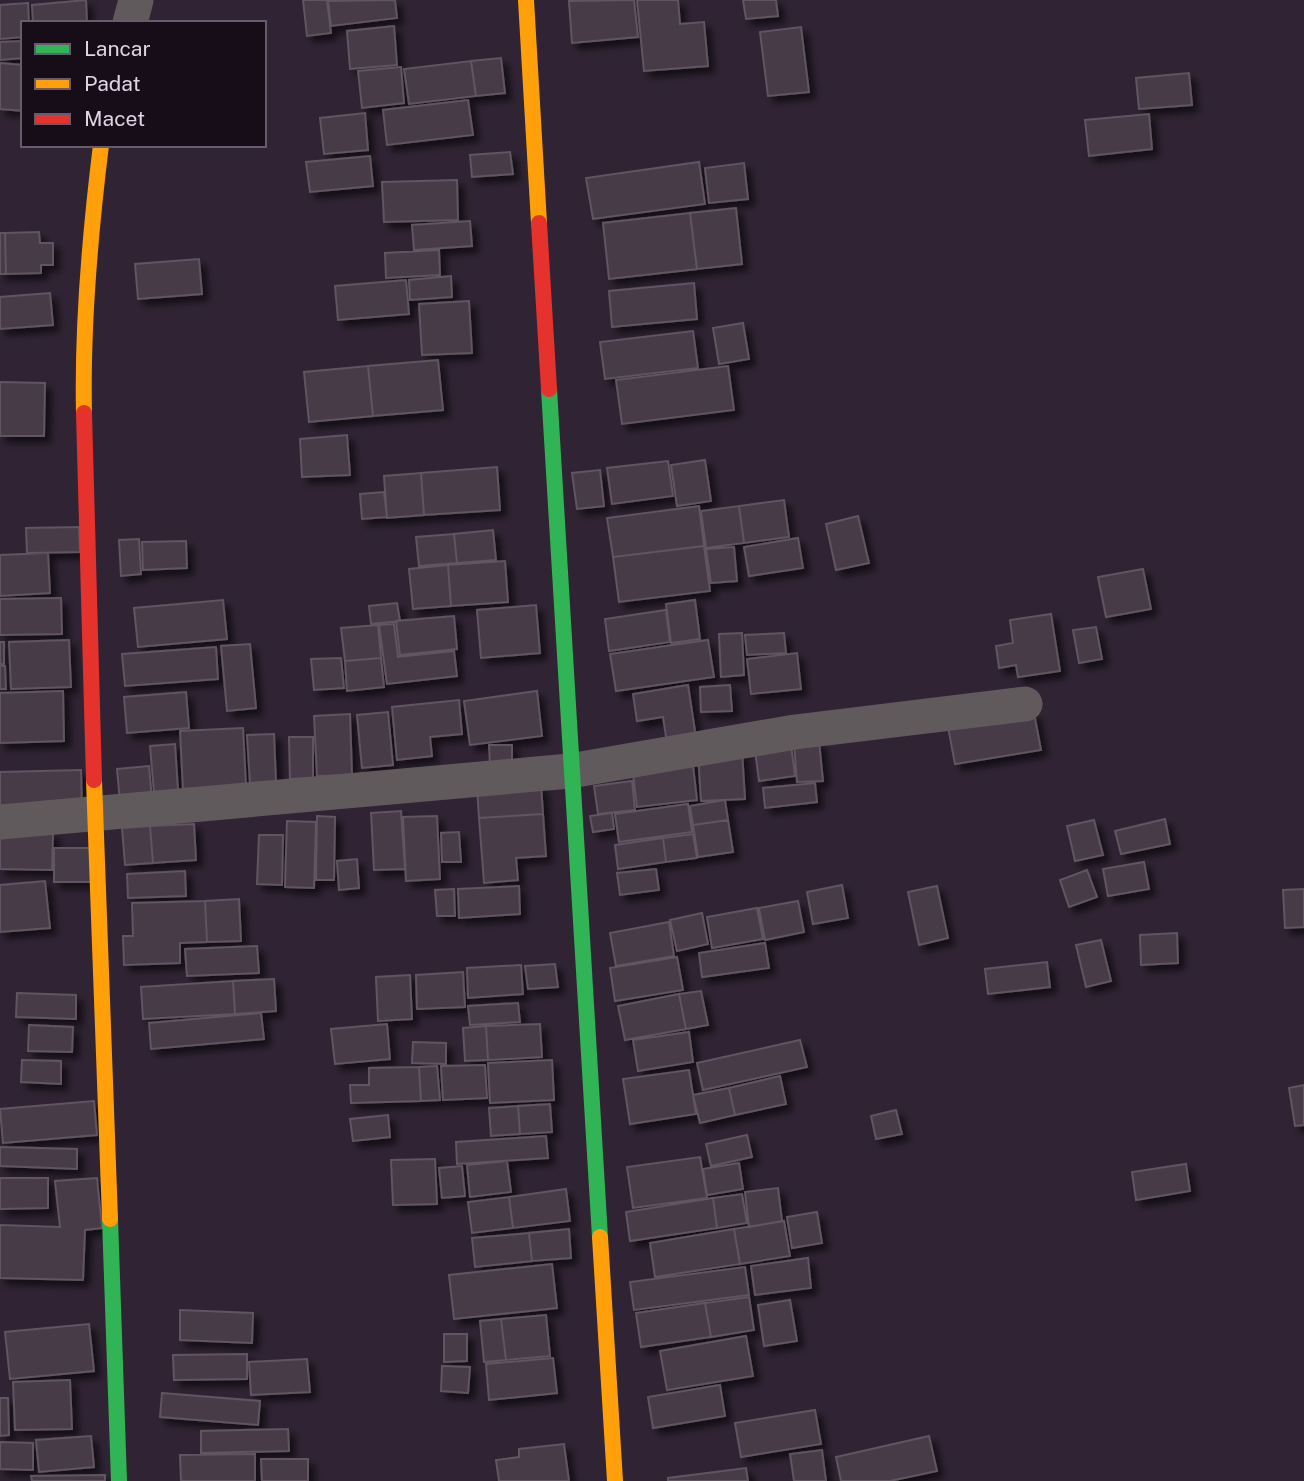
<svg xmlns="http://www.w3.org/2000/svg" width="1304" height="1481" font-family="'Public Sans',sans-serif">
<defs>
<filter id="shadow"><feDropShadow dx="6" dy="6" stdDeviation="3.5" flood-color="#0009"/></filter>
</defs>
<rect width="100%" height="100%" fill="#302434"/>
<path fill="#473b47" stroke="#605461" stroke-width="2" filter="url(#shadow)" d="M86,0L87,23H33L32,5Z
M303,0H327L331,33L307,36Z
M395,0L397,18L331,26L328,1Z
M634,0L638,37L572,43L569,1Z
M637,0H678L680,24L704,22L708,66L644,71Z
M743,0H776L778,16L746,19Z
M28,3L29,23H23V37L0,39V5Z
M394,26L397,65L350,69L347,31Z
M801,27L809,92L768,96L760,32Z
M23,41V58L0,60V42Z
M501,58L505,93L476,96L471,61Z
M471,61L476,96L409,104L404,69Z
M0,63L23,65V111L0,109Z
M401,67L404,103L362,108L358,71Z
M1189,73L1192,105L1139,109L1136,78Z
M468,100L473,135L387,145L383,110Z
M365,113L368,150L324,154L320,118Z
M1149,114L1152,149L1089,156L1085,120Z
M510,152L513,174L472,177L470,155Z
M370,156L373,186L310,192L306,162Z
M699,162L705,204L593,219L586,178Z
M744,163L748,199L709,203L705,168Z
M457,180L458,220L384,222L382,182Z
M736,208L742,264L697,269L690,213Z
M690,213L697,269L609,279L603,223Z
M470,221L472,246L414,250L412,225Z
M39,232L40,243H53V265H41V273L6,274L5,233Z
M0,233H5L6,274H0Z
M439,250L440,275L386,278L385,253Z
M199,259L202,294L138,299L135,264Z
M451,276L452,297L410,300L409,280Z
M406,280L409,314L338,320L335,286Z
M694,283L697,319L612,327L609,291Z
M50,293L53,325L0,329V297Z
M469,301L472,353L422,355L419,304Z
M743,323L749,359L719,364L713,328Z
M693,331L698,368L605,379L600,342Z
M438,360L443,410L373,416L368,366Z
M368,366L373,416L309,422L304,372Z
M728,366L734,410L622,424L616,380Z
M0,382L45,383L44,436H0Z
M347,435L350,475L302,477L300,439Z
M705,460L711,501L677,506L671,465Z
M668,461L673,496L612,504L607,468Z
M497,467L500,510L424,515L421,473Z
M600,470L604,506L577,509L572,473Z
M421,473L424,515L387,518L384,476Z
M384,492L387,517L362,519L360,494Z
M784,500L789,537L744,543L739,506Z
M699,506L704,546L613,557L607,518Z
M739,506L744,543L706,548L701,511Z
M858,516L869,563L836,570L826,524Z
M79,527L80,552L27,553L26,528Z
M493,530L496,560L457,563L454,534Z
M454,534L457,563L419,566L416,537Z
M798,538L803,568L749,576L744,547Z
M139,539L141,574L121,576L119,540Z
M186,541L187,568L143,570L142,542Z
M704,546L710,591L619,602L613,557Z
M734,547L737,581L711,583L706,549Z
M48,553L50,593L0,596V555Z
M505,561L508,602L451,606L448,565Z
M448,565L451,606L413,609L409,569Z
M1143,569L1151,609L1106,617L1098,577Z
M61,598L62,634L0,635V599Z
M223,600L227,639L138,647L134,608Z
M695,600L700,639L671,643L666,604Z
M397,603L400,621L371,624L369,606Z
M536,605L540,653L481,658L477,610Z
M666,610L670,642L609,651L605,619Z
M1051,614L1060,671L1018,677L1016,665L999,668L996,646L1013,643L1010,620Z
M454,616L457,649L400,655L396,621Z
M394,624L398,657L454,651L457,676L387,684L379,625Z
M378,625L381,658L345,661L341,628Z
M1096,627L1102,659L1079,663L1073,630Z
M742,633L744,675L721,677L719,634Z
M784,633L786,653L747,655L745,635Z
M69,640L71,687L11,689L9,642Z
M708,640L714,677L616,691L610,654Z
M0,642H4V664H0Z
M250,644L256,708L227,711L221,646Z
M216,647L218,679L125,686L122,654Z
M797,653L801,689L751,694L747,659Z
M341,658L344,688L314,690L311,659Z
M381,658L384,687L347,691L345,661Z
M0,666H5L6,689H0Z
M688,685L696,738L667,743L663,717L637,721L633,694Z
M730,685L732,711L701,712L700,687Z
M63,691L64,741L0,743V693Z
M537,691L542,736L470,745L464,701Z
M186,692L189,728L127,733L124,697Z
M459,700L462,734L430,737L432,756L397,760L392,707Z
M388,712L393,765L362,768L357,715Z
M1034,713L1041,750L955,764L948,727Z
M350,714L352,775L317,776L314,716Z
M243,728L246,786L183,789L180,731Z
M274,734L276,782L250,783L247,735Z
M289,737H313V778L290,779Z
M819,741L823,781L797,782L794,743Z
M175,744L178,790L154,792L150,746Z
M489,745H512V765H490Z
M791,745L795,776L759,781L755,750Z
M742,750L745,799L701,801L698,753Z
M692,757L697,800L637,807L632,765Z
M149,766L152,800L120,802L117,769Z
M81,770L82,810L0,812V772Z
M632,781L635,810L598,814L594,786Z
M815,783L817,802L765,808L763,788Z
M541,784L543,814L479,818L477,788Z
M725,800L728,820L693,825L690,806Z
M688,804L692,832L619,842L615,814Z
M401,811L405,869L374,870L371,813Z
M612,813L614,829L593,832L590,816Z
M543,814L546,856L516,858L518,880L484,883L479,818Z
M317,816L335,817L334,880H316Z
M437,816L440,879L406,881L403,817Z
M1165,819L1170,844L1121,854L1115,831Z
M728,820L733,852L698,857L693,825Z
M1094,820L1103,855L1075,861L1067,826Z
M287,821L316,822L314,888L285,887Z
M194,824L196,860L153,863L150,826Z
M150,826L153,863L125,865L122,828Z
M0,831L53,833L52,870L0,869Z
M459,832L461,862H442L441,833Z
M693,834L697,858L666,862L663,838Z
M259,835H283L282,885L257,884Z
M663,838L666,862L618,869L615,845Z
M54,848H91V882H54Z
M357,859L359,888L339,890L337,861Z
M1144,862L1149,889L1108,896L1103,869Z
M656,869L659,890L620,895L617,873Z
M1087,870L1097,897L1069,907L1060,880Z
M185,871L186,896L128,898L127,874Z
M45,881L50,928L0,932V885Z
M842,885L848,918L813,924L807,892Z
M519,886L520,914L459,918L458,889Z
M937,886L948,938L919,945L908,892Z
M454,889L455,916H437L435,890Z
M1304,889V927L1285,928L1283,890Z
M239,899L241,941L207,942L205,901Z
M205,901L207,942L180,943V963L124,965L123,936H133L132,903Z
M798,901L804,932L765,940L759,908Z
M757,908L763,939L712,948L707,917Z
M702,913L708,944L677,951L670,920Z
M669,922L674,956L616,966L610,933Z
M1177,933L1178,963L1141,965L1140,935Z
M1101,940L1111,981L1086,987L1076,945Z
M765,943L769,968L702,977L699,953Z
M257,946L259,973L187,976L185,949Z
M677,957L683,990L615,1001L610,968Z
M1047,962L1050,987L988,994L985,969Z
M555,964L558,987L528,989L525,966Z
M521,965L523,994L468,998L467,968Z
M463,972L465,1007L417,1009L416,975Z
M410,975L412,1019L378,1021L376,977Z
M274,979L276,1011L235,1014L233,981Z
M233,981L235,1014L143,1019L141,987Z
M701,991L708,1025L686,1029L679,994Z
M17,993L76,995V1019L16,1017Z
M679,994L686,1029L625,1040L618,1006Z
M518,1003L520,1022L470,1025L468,1006Z
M261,1013L264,1039L151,1049L149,1023Z
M387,1024L390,1059L335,1064L331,1029Z
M540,1024L542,1057L488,1060L486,1026Z
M29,1025L73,1027L72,1052L28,1051Z
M486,1026L488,1060L465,1061L463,1028Z
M689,1032L693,1062L638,1071L633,1040Z
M800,1040L807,1067L703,1090L697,1063Z
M413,1042L446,1043V1064L412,1063Z
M22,1060L61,1061V1084L21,1082Z
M552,1060L554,1100L490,1103L488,1063Z
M485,1065L487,1098L443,1100L441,1066Z
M437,1066L440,1100L421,1101L419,1067Z
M419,1067L421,1101L351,1103L350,1085H369V1068Z
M689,1070L696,1114L630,1124L623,1079Z
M780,1076L786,1104L735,1115L729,1088Z
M1304,1085V1125L1295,1126L1289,1088Z
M729,1088L735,1115L700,1123L693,1095Z
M94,1101L97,1135L3,1143L0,1109Z
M550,1104L552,1132L520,1134L518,1106Z
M518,1106L520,1134L491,1136L489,1108Z
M896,1110L902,1134L876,1139L871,1116Z
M388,1115L390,1137L353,1141L350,1119Z
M747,1135L752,1157L711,1166L706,1144Z
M546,1136L548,1158L457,1164L456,1142Z
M0,1147L77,1149V1169L0,1166Z
M700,1157L707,1198L633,1208L627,1167Z
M435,1159L437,1204L393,1205L391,1160Z
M507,1161L511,1192L470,1197L467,1165Z
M739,1163L743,1189L707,1195L703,1169Z
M1186,1164L1190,1191L1136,1200L1132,1172Z
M462,1166L465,1196L442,1198L439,1168Z
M0,1178H48V1208L0,1209Z
M97,1178L102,1228L85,1230L83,1280L0,1278V1225L60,1227L55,1181Z
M778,1188L782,1221L749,1227L745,1192Z
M566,1189L570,1221L513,1228L509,1197Z
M742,1194L747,1223L717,1228L713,1198Z
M509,1197L513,1228L472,1233L468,1202Z
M713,1198L717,1228L630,1241L626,1212Z
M817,1212L822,1243L792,1248L787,1217Z
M784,1221L790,1256L740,1264L734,1229Z
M569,1229L571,1258L532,1261L529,1233Z
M734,1229L740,1264L655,1277L650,1243Z
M529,1233L532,1261L475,1267L472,1238Z
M808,1258L811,1288L755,1295L751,1266Z
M552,1264L557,1308L454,1319L449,1275Z
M745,1267L749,1295L634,1310L630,1282Z
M749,1297L754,1330L711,1337L705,1303Z
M790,1300L797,1341L764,1346L758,1305Z
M705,1303L711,1337L641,1347L636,1313Z
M180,1310L253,1313L252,1343L180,1340Z
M546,1315L550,1356L506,1360L501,1319Z
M501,1319L506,1360L484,1362L480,1321Z
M89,1324L94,1371L10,1379L5,1332Z
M444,1334H467V1361L444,1362Z
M746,1336L753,1376L667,1390L660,1351Z
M247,1354V1379L174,1380L173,1355Z
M553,1358L557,1393L489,1400L486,1364Z
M307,1359L310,1392L251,1395L249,1362Z
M442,1366L470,1367L468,1393L441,1391Z
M70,1380L72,1429L15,1430L13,1382Z
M720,1385L725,1416L653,1428L648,1397Z
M162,1393L260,1401L258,1425L160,1417Z
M0,1398H8L9,1435L0,1436Z
M815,1410L821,1444L741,1457L735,1423Z
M288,1429L289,1451L201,1453V1431Z
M91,1436L94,1467L39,1472L36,1440Z
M929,1436L937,1471L890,1481H841L836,1457Z
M0,1442L33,1443V1470L0,1469Z
M564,1444L569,1481H499L496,1460L519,1457V1449Z
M822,1450L826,1481H794L790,1454Z
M255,1454V1481H181L180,1455Z
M261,1459H308V1481H262Z
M746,1468L748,1481H668V1478Z
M105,1475V1481H32L31,1476Z"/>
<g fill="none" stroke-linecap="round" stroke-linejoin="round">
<path stroke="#615a5d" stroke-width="35" d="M130,23L136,0
M0,822L570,771L795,732L1025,704"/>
<path stroke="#30b455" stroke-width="16" d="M549,389L600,1237
M110,1219L119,1481"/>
<path stroke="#ff9f0a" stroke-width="16" d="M526,0L539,223
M84,413C82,324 90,234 101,145
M94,780L110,1219
M600,1237L615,1481"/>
<path stroke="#e5322d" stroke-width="16" d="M539,223L549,389
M84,413L94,780"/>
</g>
<rect x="21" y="21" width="245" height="126" fill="#160d19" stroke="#675c6b" stroke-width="2"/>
<rect x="35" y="44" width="35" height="10" fill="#30b455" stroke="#675c6b" stroke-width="2"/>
<text x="84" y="56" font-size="21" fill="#e0d3e5">Lancar</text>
<rect x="35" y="79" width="35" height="10" fill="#ff9f0a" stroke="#675c6b" stroke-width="2"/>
<text x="84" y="91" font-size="21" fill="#e0d3e5">Padat</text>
<rect x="35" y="114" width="35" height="10" fill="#e5322d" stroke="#675c6b" stroke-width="2"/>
<text x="84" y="126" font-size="21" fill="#e0d3e5">Macet</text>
</svg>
